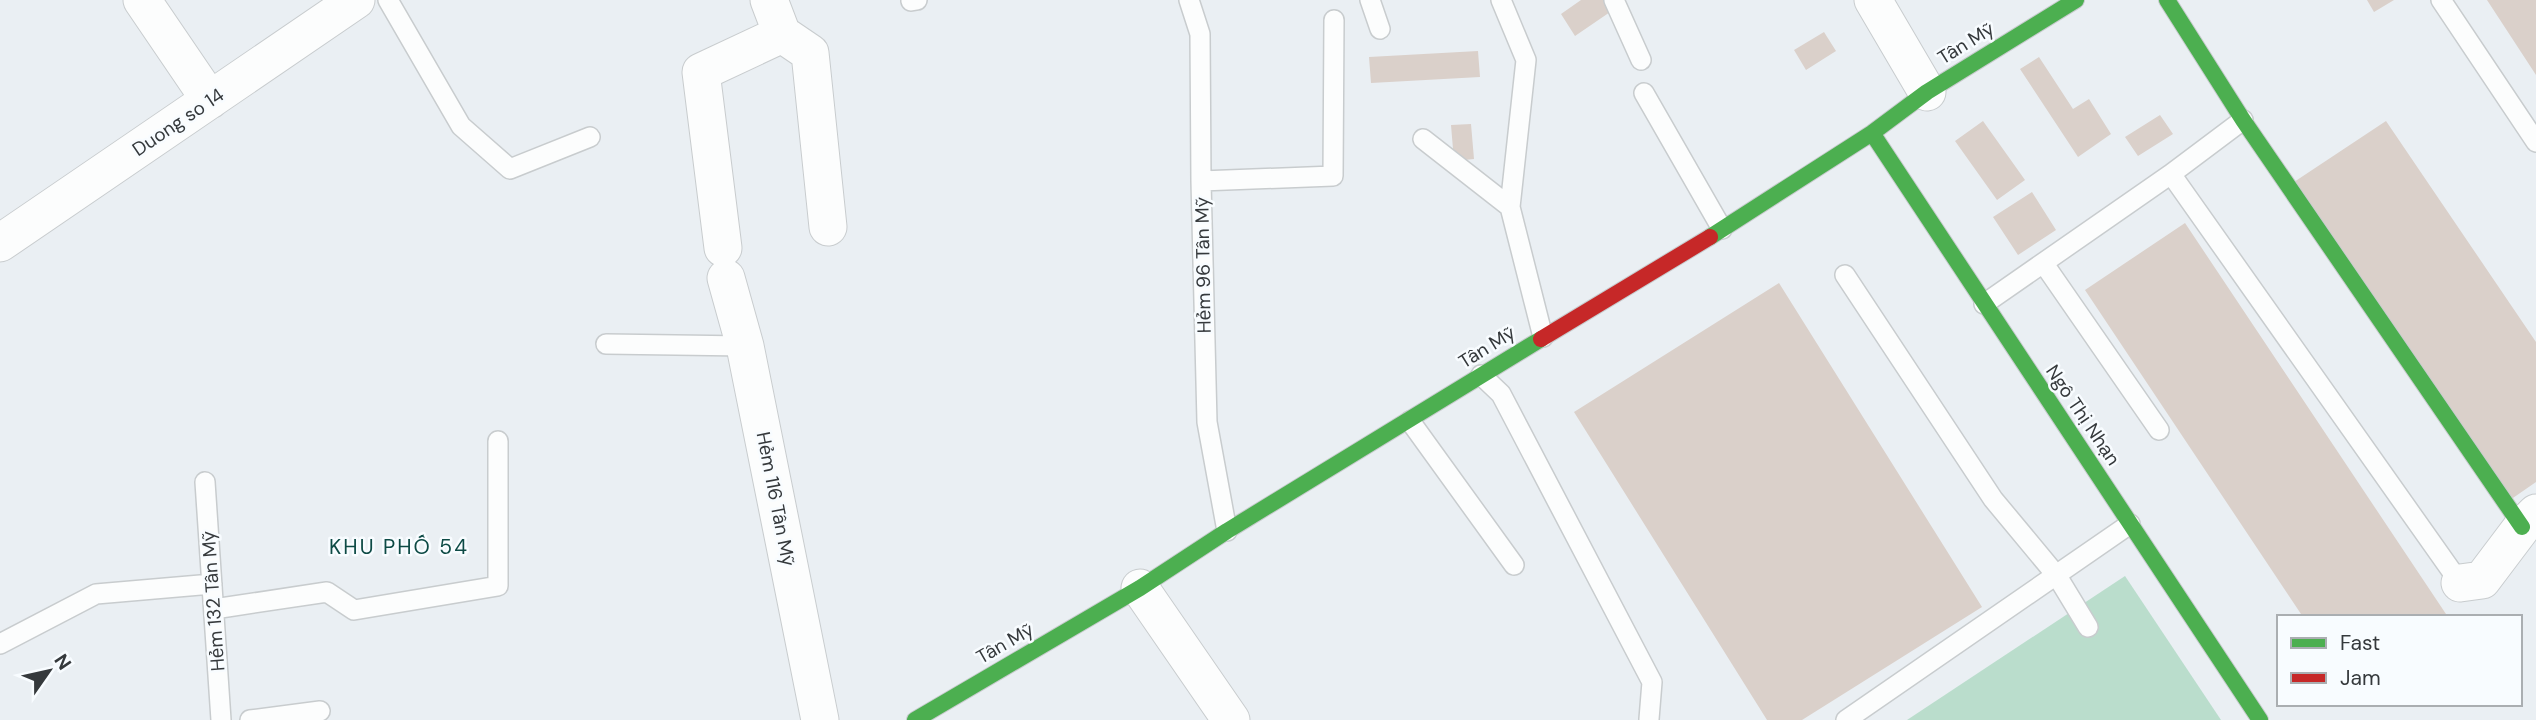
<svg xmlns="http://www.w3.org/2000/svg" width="2536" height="720" font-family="'DM Sans',sans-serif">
<rect width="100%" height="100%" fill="#eaeff3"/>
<path fill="#baddcc" d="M2125,576L2221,720H1907Z"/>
<path fill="#dad0ca" d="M1581,0H1606L1613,10L1575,36L1561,14Z
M2367,0H2394L2374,12Z
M2487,0H2536V75Z
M1824,32L1836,51L1806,70L1794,50Z
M1478,51L1480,77L1371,83L1369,57Z
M2039,57L2073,109L2089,99L2111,134L2078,157L2020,69Z
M2160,115L2173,134L2138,156L2125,137Z
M1983,121L2025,180L1997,200L1955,141Z
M2386,121L2536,342V482L2510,500L2294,182Z
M1471,124L1474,159L1454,161L1451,125Z
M2032,192L2056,230L2018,255L1993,217Z
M2185,223L2448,617H2303L2085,290Z
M1779,283L1982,607L1802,720H1767L1574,412Z"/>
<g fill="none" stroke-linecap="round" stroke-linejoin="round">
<g stroke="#c8ccce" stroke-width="22">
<path id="lane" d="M388,0L461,126L510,169L590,137
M1189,0L1200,34L1201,181L1207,422L1227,531
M1370,0L1380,29
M1501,0L1526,60L1510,207L1543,337
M1614,0L1641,60
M2441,0L2536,142
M911,1L917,0
M1644,93L1722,229
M1423,139L1510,207
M2171,174L2460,583
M1201,181L1333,176L1334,20
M2044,264L2159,430
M1845,275L1993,499L2057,576L2088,627
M1984,304L2171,174L2243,120
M606,344L745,346
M1481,375L1501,394L1652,682L1649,719
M1410,421L1514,565
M205,482L221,720
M214,609L327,592L354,610L498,586V441
M0,644L96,594L212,584
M250,720L320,711
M1846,720L2130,524"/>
</g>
<g stroke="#c8ccce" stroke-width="39">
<path id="street" d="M142,0L210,100
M1873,0L1927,92
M782,34L810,53L828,227
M0,243L356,0
M723,248L701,72L782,34L769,0
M726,278L745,346L820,720
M2460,583L2482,580L2522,527L2536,513
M1140,588L1231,720"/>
</g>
<g stroke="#c8ccce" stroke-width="18">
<path id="fast" d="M2167,0L2243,120L2522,527
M1872,133L2260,720
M1710,237L1872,133L1927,92L2076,0
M915,720L1140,588L1227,531L1541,339"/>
</g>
<g stroke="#c8ccce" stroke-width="18">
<path id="jam" d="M1541,339L1710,237"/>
</g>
<use href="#lane" stroke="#fcfdfd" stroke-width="19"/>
<use href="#street" stroke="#fcfdfd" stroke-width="37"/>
<use href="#fast" stroke="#4caf50" stroke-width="16"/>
<use href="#jam" stroke="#c62828" stroke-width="16"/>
</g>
<g text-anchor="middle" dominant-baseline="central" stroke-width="5" stroke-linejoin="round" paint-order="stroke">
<g font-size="19" fill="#35393c" stroke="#f8fcff">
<text transform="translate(1966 43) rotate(-32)">Tân Mỹ</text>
<text transform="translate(178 122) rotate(-34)">Duong so 14</text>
<text transform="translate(1203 265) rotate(-91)">Hẻm 96 Tân Mỹ</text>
<text transform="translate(1487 347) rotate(-32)">Tân Mỹ</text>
<text transform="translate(2083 415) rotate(56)">Ngô Thị Nhạn</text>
<text transform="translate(776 499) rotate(79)">Hẻm 116 Tân Mỹ</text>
<text transform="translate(213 601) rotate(-94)">Hẻm 132 Tân Mỹ</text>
<text transform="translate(1005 643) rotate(-30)">Tân Mỹ</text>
</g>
<g font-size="21" letter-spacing="2" fill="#0d4a45" stroke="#f8fcff">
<text x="399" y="547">KHU PHỐ 54</text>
</g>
</g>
<rect x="2277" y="615" width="245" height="91" fill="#f8fcff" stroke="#aaaeb1" stroke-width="2"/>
<rect x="2291" y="638" width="35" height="10" fill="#4caf50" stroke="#aaaeb1" stroke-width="2"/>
<text x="2340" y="650" font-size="21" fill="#35393c">Fast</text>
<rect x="2291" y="673" width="35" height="10" fill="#c62828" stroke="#aaaeb1" stroke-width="2"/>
<text x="2340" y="685" font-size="21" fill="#35393c">Jam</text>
<g transform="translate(49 671) rotate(56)" stroke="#f8fcff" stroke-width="5" paint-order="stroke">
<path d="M0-5L12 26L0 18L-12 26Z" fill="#35393c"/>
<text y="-10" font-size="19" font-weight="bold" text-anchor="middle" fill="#35393c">N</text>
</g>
</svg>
